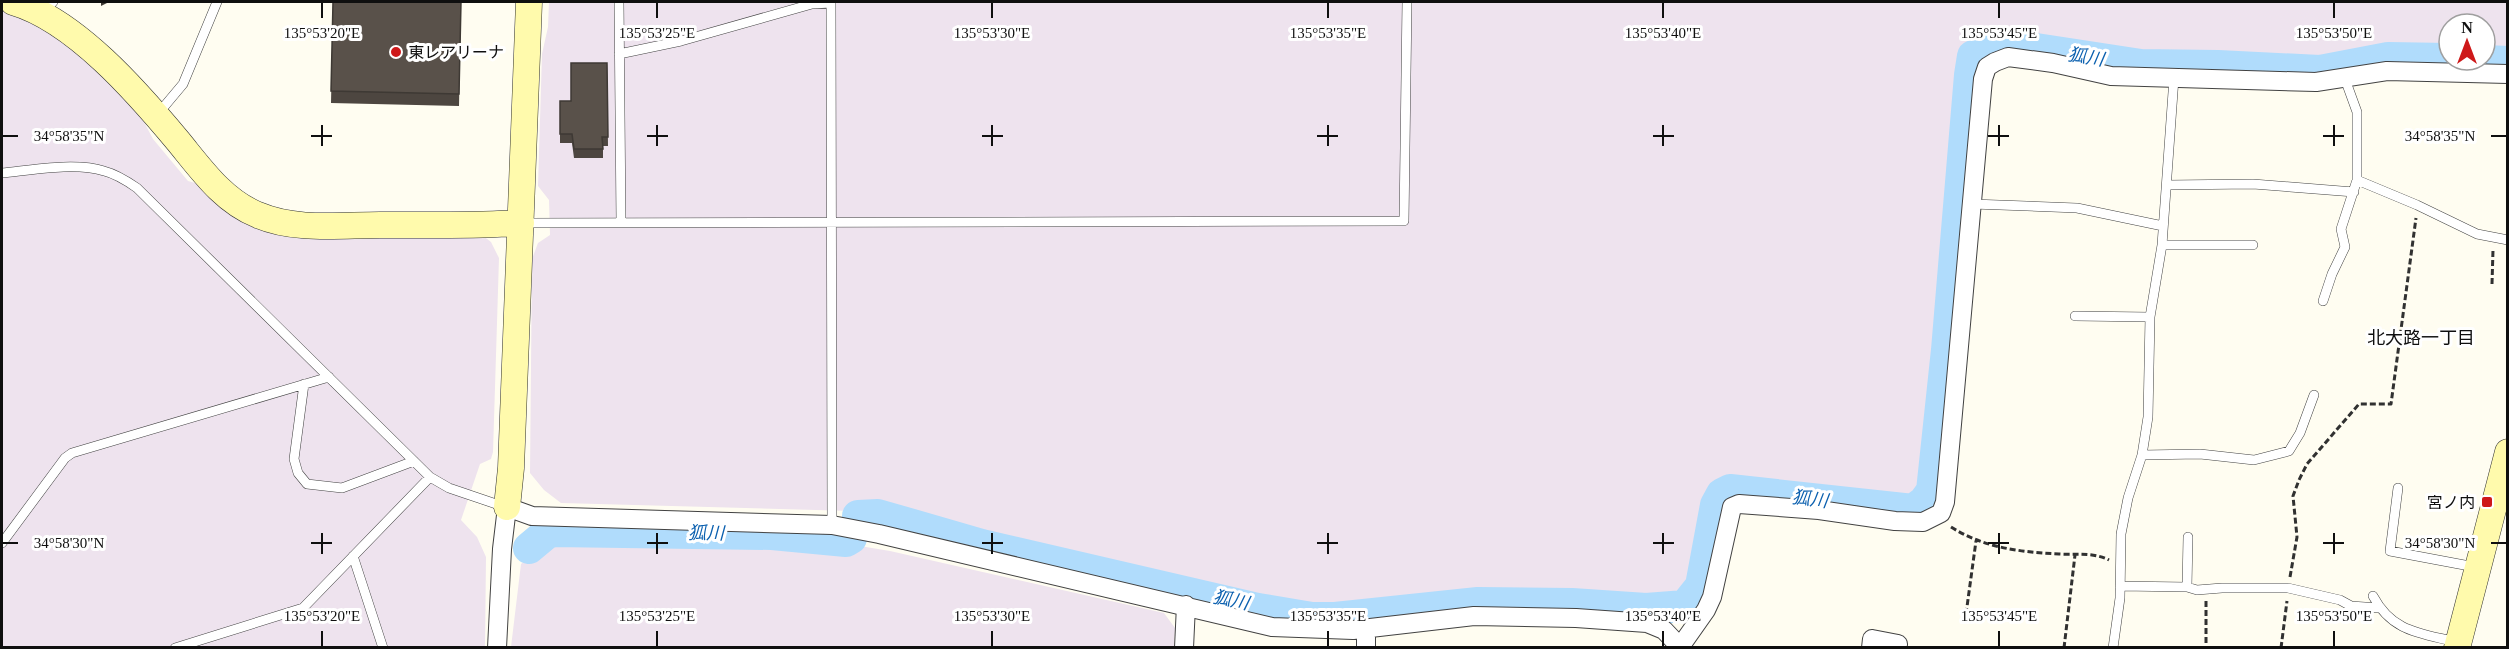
<svg xmlns="http://www.w3.org/2000/svg" width="2509" height="649" font-family="'Times New Roman','Noto Sans JP',serif">
<rect width="100%" height="100%" fill="#fffdf1"/>
<path fill="#eee3ee" d="M549,2H2507V54H2485V24H2449V53H2386L2328,65L2135,59L2005,39L1966,53L1927,492L1913,505L1729,485L1719,489L1708,498L1692,590L1679,598L1560,594L1462,595L1373,606H1309L1280,603L888,512L561,503L544,490L530,473L532,259L538,243L550,235L549,200L538,186L542,54L548,27Z
M2,8L10,9L52,28L135,105L153,139L188,181L202,185L223,206L482,235L491,242L499,258L493,452L491,459L480,464L461,520L477,537L486,557L485,647L2,648Z
M553,538L854,545L890,551L1164,613L1175,628L1174,647H511L521,564Z"/>
<g fill="none" stroke-linecap="round" stroke-linejoin="round">
<path stroke="#b0dcfc" stroke-width="32" d="M2463,60L2508,62
M858,516L878,515L982,545L1258,609L1312,618H1335L1478,603L1572,604L1646,609L1685,606L1701,586L1716,505L1722,494L1730,490L1913,510L1924,502L1932,491L1947,350L1970,75L1973,56L2003,44L2141,65L2218,66L2320,71L2388,58L2449,59
M529,548L547,533L554,531L772,534L846,541L851,538"/>
<g stroke="#424242" stroke-width="10">
<path id="lane" d="M619,2L621,222
M42,13L53,2
M619,54L681,41L812,4L831,3L832,525
M157,115L183,84L217,2
M2,173C32,170 75,162 104,171C116,174 127,181 137,188L430,477L449,488L505,507
M2357,180L2417,205L2477,234L2508,240
M2167,185L2253,184L2354,192
M1972,204L2077,208L2163,226
M524,223L1404,221L1407,2
M2162,245H2253
M2323,301L2332,274L2345,247L2341,229L2357,180V112L2345,79
M2075,316L2150,317
M304,384L294,459L298,473L307,484L342,488L414,461
M2142,455L2200,454L2254,460L2289,451L2300,433L2314,395
M2398,488L2390,551L2475,567
M2,543L65,458L72,453L329,377
M353,556L383,648
M2120,586L2187,587L2188,537
M2187,587L2197,590L2222,588H2288L2340,600L2351,606L2379,608
M2373,596C2392,632 2420,633 2456,642
M175,648L303,608L430,477
M2113,648L2120,598L2121,534L2128,498L2142,455L2148,417L2150,317L2162,245L2174,78"/>
</g>
<g stroke="#424242" stroke-width="20">
<path id="street" d="M1680,647L1706,610L1712,597L1732,507L1739,504L1819,510L1895,521L1923,522L1941,513L1945,502L1983,79L1987,67L1995,62L2008,57L2053,63L2111,76L2316,82L2387,71L2508,74
M497,648L502,549L507,507L532,516L832,525L879,534L1272,627L1353,630L1474,616L1576,618L1647,623L1664,630L1681,648
M1184,648L1186,605
M1366,648V628
M1871,648L1872,639L1898,644"/>
</g>
<g stroke="#313131" stroke-width="27">
<path id="secondary" d="M13,2C75,20 138,93 178,141C201,169 223,201 258,215C295,231 340,225 380,225C427,225 474,226 521,223
M507,507L511,468L529,2
M2457,648L2508,452"/>
</g>
<path stroke="#313131" stroke-width="3" stroke-dasharray="6 3" stroke-linecap="butt" d="M2492,284L2493,250
M1951,527C1984,548 2021,552 2059,554C2077,555 2093,552 2109,560
M2290,577L2297,537L2293,496L2299,480L2307,464L2359,404H2391L2416,218
M2206,601V648
M1966,614L1976,541
M2064,648L2075,555
M2281,648L2287,601"/>
<use href="#lane" stroke="#fff" stroke-width="9"/>
<use href="#street" stroke="#fff" stroke-width="18"/>
<use href="#secondary" stroke="#fffaac" stroke-width="26"/>
</g>
<path fill="#4d4640" d="M333,2H461L459,106L331,103Z
M607,63L608,146H603V158H574L572,143H560V101H571Z"/>
<path fill="#3e3934" d="M101,2H109L101,6Z"/>
<path fill="#59514a" stroke="#3e3934" stroke-width="1.5" d="M333,2H461L459,94L331,91Z
M571,63H607L608,137H602L603,149H574L572,134H560V101H571Z"/>
<path fill="none" stroke="#0f0f0f" stroke-width="2" d="M322,3V18M657,3V18M992,3V18M1328,3V18M1663,3V18M1999,3V18M2334,3V18M322,125V146M657,125V146M992,125V146M1328,125V146M1663,125V146M1999,125V146M2334,125V146M3,136H18M311,136H332M647,136H668M982,136H1003M1317,136H1338M1653,136H1674M1988,136H2009M2323,136H2344M2491,136H2506M322,533V554M657,533V554M992,533V554M1328,533V554M1663,533V554M1999,533V554M2334,533V554M3,543H18M311,543H332M647,543H668M982,543H1003M1317,543H1338M1653,543H1674M1988,543H2009M2323,543H2344M2491,543H2506M322,631V646M657,631V646M992,631V646M1328,631V646M1663,631V646M1999,631V646M2334,631V646"/>
<g fill="#ce1819" stroke="#fff" stroke-width="2">
<circle cx="396" cy="52" r="6"/>
<rect x="2481" y="496" width="12" height="12" rx="3"/>
</g>
<g text-anchor="middle" dominant-baseline="central" stroke-width="6" stroke-linejoin="round" paint-order="stroke">
<g font-size="16" fill="#0f0f0f" stroke="#fff" text-anchor="start">
<text x="408" y="52">東レアリーナ</text>
<text x="2475" y="502" text-anchor="end">宮ノ内</text>
</g>
<g font-size="18" font-style="italic" fill="#0b60af" stroke="#fff">
<text transform="translate(2086 57) rotate(9)">狐川</text>
<text transform="translate(1810 499) rotate(7)">狐川</text>
<text transform="translate(706 533) rotate(1)">狐川</text>
<text transform="translate(1231 600) rotate(12)">狐川</text>
</g>
<g font-size="18" fill="#0f0f0f" stroke="#fff">
<text x="2421" y="338">北大路一丁目</text>
</g>
</g>
<g font-size="15" text-anchor="middle" fill="#0f0f0f" stroke="#fff" stroke-width="6" stroke-linejoin="round" paint-order="stroke">
<text x="322" y="38">135°53'20"E</text>
<text x="657" y="38">135°53'25"E</text>
<text x="992" y="38">135°53'30"E</text>
<text x="1328" y="38">135°53'35"E</text>
<text x="1663" y="38">135°53'40"E</text>
<text x="1999" y="38">135°53'45"E</text>
<text x="2334" y="38">135°53'50"E</text>
<text x="69" y="141">34°58'35"N</text>
<text x="2440" y="141">34°58'35"N</text>
<text x="69" y="548">34°58'30"N</text>
<text x="2440" y="548">34°58'30"N</text>
<text x="322" y="621">135°53'20"E</text>
<text x="657" y="621">135°53'25"E</text>
<text x="992" y="621">135°53'30"E</text>
<text x="1328" y="621">135°53'35"E</text>
<text x="1663" y="621">135°53'40"E</text>
<text x="1999" y="621">135°53'45"E</text>
<text x="2334" y="621">135°53'50"E</text>
</g>
<rect width="2509" height="649" fill="none" stroke="#0f0f0f" stroke-width="6"/>
<g transform="translate(2467 42)"><circle r="28" fill="#ffffff" stroke="#9f9f9f" stroke-width="1.5"/>
<path d="M0-4.5L10 22L0 15L-10 22Z" fill="#ce1819"/>
<text y="-9" font-size="16" font-weight="bold" text-anchor="middle" fill="#0f0f0f">N</text>
</g>
</svg>
